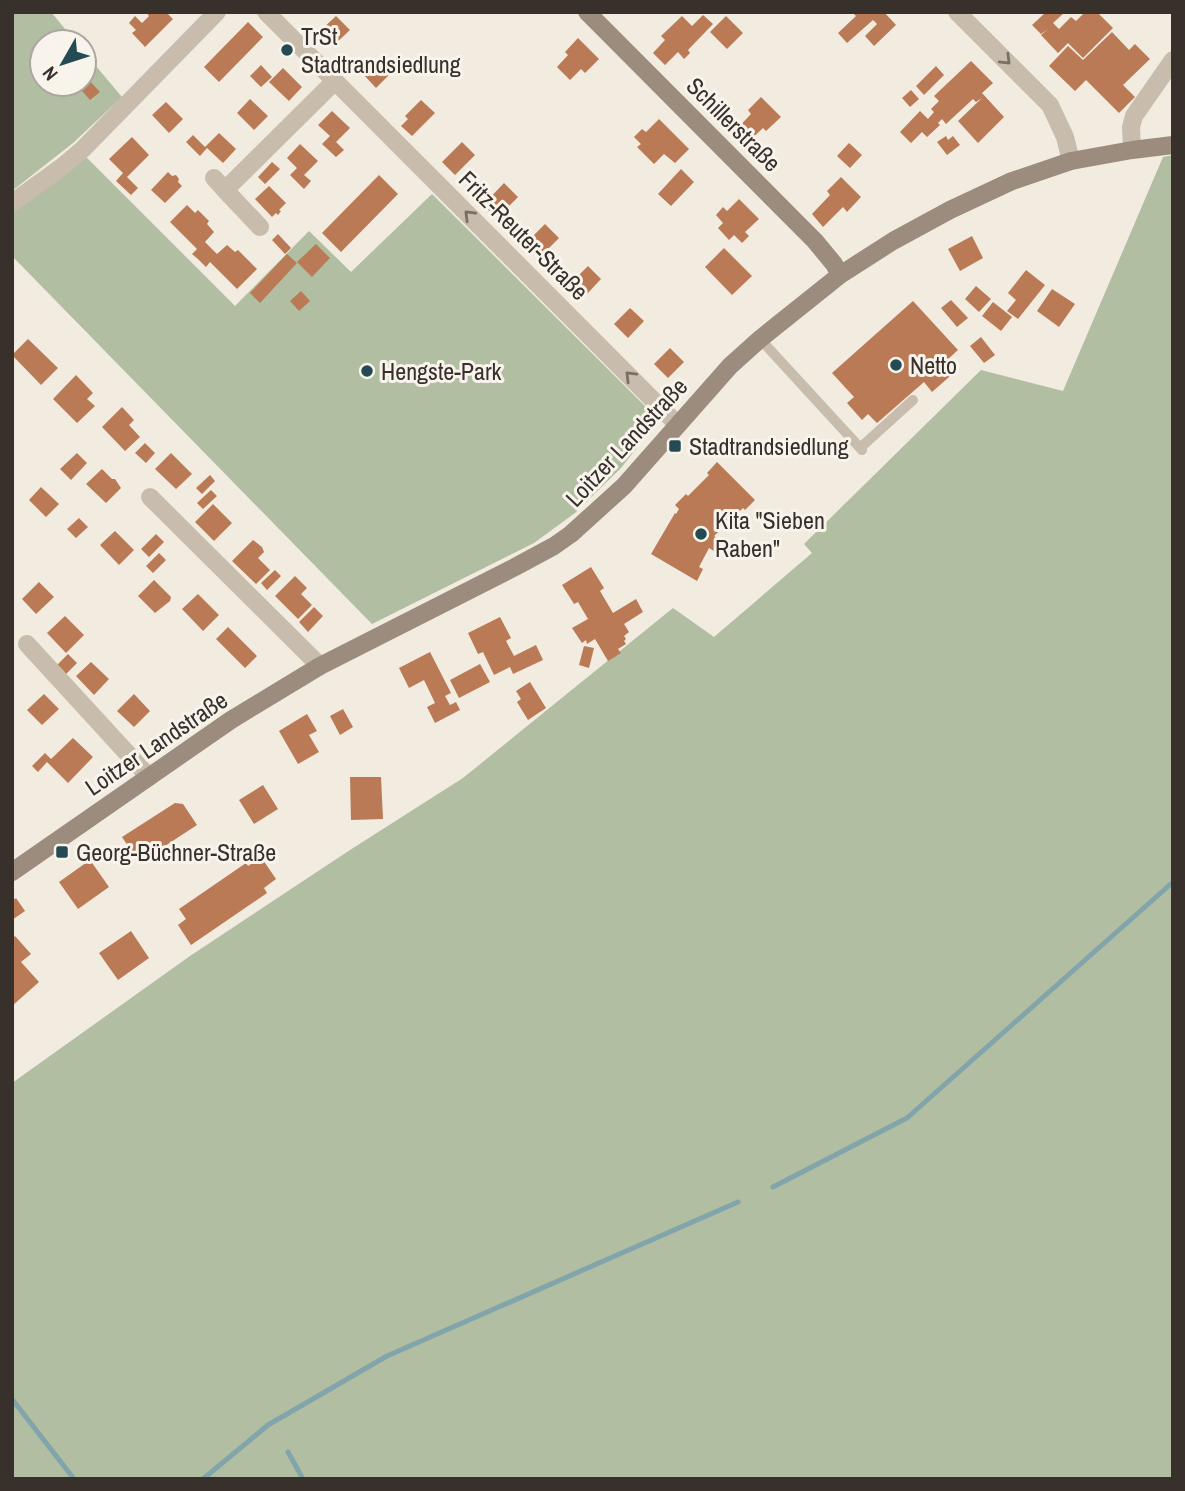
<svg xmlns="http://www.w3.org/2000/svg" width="1185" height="1491" font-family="'Archivo Narrow',sans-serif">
<rect width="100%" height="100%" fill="#f1ebe0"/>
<path fill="#b1bea1" d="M12,12H51L76,42H42V84H84V52L122,97L73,143L12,191Z
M1173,155V1479H12V1083L190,956L350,850L463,778L673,608L714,637L812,553L804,544L981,370L1063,391L1163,157Z
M86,157L235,306L309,231L351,272L432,194L659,420L621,468L575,513L534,543L372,624L12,256V213Z"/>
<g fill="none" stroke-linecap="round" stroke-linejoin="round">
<path stroke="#82a4ab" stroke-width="5" d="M773,1187L907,1118L1173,882
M12,1399L74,1479
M288,1452L303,1479
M203,1479L268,1425L387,1356L738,1202"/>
</g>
<path fill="#ba7a55" d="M146,12H166L173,19L145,47L132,33L136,30L129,23L135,16L142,23L149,16Z
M852,12H884L896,25L874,46L865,36L877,24L873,20L847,43L838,33L856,16Z
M1046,12H1065L1053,23L1059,29L1071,17L1076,21L1085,12H1097L1113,28L1083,58L1068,43L1058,53L1041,35L1048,29L1041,34L1032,25Z
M703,15L713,24L688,50L690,53L684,59L678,52L665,65L653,53L665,40L661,36L682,16L692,26Z
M336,16L350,30L334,45L320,31Z
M726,16L743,33L727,49L710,32Z
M248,22L263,37L219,82L204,67Z
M1112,32L1129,50L1135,44L1150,59L1123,85L1135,97L1119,113L1086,80L1075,91L1049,66L1068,46L1083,60Z
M578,38L599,59L585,73L581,69L570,80L557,67L568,55L565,52Z
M378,58L392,72L376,88L363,74Z
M971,61L993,83L982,93L1004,117L978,143L958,121L982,98L976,102L973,99L946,124L942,119L938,123L940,125L927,137L922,132L911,143L900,132L920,111L928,119L934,112L931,109L939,101L934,96Z
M261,65L272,77L261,87L250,76Z
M936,66L944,75L924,95L916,86Z
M283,68L302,87L289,101L269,82Z
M85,76L100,92L90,100L76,84H84Z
M911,90L919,99L910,107L902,98Z
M761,97L781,117L766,131L763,128L744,146L732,134L751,114L748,110Z
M250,99L268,116L254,130L237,113Z
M421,100L435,113L412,136L401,126L408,119L405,116Z
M166,102L183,119L169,133L152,115Z
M332,111L350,128L336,142L344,150L336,157L322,144L330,136L318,125Z
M659,119L689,149L675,163L664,154L654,164L637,147L641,144L634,137L642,129L646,132Z
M219,133L236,149L223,163L207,148L200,156L186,142L193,135L205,147Z
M946,136L948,140L953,136L960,145L947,155L937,142Z
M132,137L149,155L127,177L138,188L131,195L116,181L123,173L109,159Z
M462,142L475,155L455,175L442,162Z
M849,143L862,155L850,168L837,156Z
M300,144L318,161L304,175L311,181L304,189L290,175L297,168L287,158Z
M272,162L280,169L265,184L258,177Z
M681,169L694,182L671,206L658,194Z
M168,172L172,176L176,175L179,179L178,182L182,186L165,203L151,190Z
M379,175L398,194L341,252L322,233Z
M841,177L861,197L847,212L843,207L823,227L812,214L830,195L827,191Z
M504,183L518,197L497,218L483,205Z
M269,186L286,203L279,210L281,211L278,215L276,213L272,217L255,199Z
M739,199L759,219L745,232L749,236L742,243L734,235L729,240L718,228L723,223L716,215L723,207L727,211Z
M187,205L195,213L198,210L209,221L207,224L214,232L205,242L217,254L227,245L235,252L238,250L257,269L237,289L210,262L206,267L199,260L192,254L197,249L170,222Z
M545,224L559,238L543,254L529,240Z
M278,234L291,248L285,254L272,240Z
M972,236L983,258L960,271L948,249Z
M316,244L330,258L312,277L297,262Z
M724,248L752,276L732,295L705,267Z
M287,254L297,263L260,303L250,293Z
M588,266L601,279L586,295L572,282Z
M1026,270L1045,285L1018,319L1007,311L1016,300L1008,293Z
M976,286L991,299L979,312L965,299Z
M1052,289L1075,304L1059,327L1037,311Z
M301,291L310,301L299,311L290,301Z
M951,300L968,318L957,327L941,308Z
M913,301L958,350L947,360L956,371L932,392L924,382L877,423L868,414L862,420L847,403L854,397L832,373Z
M993,302L1012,317L1001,331L982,316Z
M630,308L644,321L628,338L614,324Z
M981,337L995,355L984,363L970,346Z
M28,339L58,368L41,385L12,355Z
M670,348L684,362L668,378L654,364Z
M76,375L93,393L87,399L95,406L77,423L53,399Z
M122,407L134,420L129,425L140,437L125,451L102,427Z
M145,443L155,453L146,463L135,453Z
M77,453L87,463L71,480L60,469Z
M171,453L192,474L176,489L155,469Z
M717,462L755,500L745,510L743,508L736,515L738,517L731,524L729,522L714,536L721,540L714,551L709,548L699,567L703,569L697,581L651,554L675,513L676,514L679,509L675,505L686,494L688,496L709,475L707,473Z
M102,469L112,479H115L121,488L106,503L86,484Z
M210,475L215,481L202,494L196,488Z
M41,487L59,504L46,517L29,500Z
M211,490L217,496L203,509L197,503Z
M213,504L232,523L214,541L195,522Z
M79,518L88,527L76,538L67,529Z
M115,531L134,550L119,565L100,545Z
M156,534L164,542L149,557L141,549Z
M253,540L262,547L264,552L258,558L270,570L256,584L232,561Z
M159,553L166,560L153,573L146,566Z
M591,567L604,588L600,591L613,613L636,599L643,612L624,624L629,632L624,636L626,639L624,641L626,644L618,649L621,653L608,661L595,639L587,644L586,640L582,643L572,628L588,619L578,602L574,604L562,585Z
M275,570L281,576L267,590L261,583Z
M295,576L307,588L301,594L312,605L298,619L275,596Z
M154,580L171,597L170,601L155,613L138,596Z
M39,582L54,597L36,614L22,599Z
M198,594L219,615L203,631L182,609Z
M314,607L323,616L308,632L299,622Z
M65,616L84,635L66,653L47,633Z
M500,617L511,638L506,641L514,656L536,645L543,660L513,674L510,667L494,675L483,652L478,654L468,633Z
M228,627L257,656L245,668L216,639Z
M584,646L594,648L589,668L579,665Z
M430,652L451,693L445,696L450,705L456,702L460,710L435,723L427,707L435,703L424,680L409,688L399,668Z
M68,654L77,663L66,674L57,665Z
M91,662L109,679L94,695L76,676Z
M480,664L490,682L459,698L450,680Z
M530,682L546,708L528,720L517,702L521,699L516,691Z
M44,694L59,709L42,725L27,710Z
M134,694L150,711L134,727L117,711Z
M343,709L353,727L340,735L330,716Z
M307,714L317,731L309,735L319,752L298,764L279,731Z
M73,738L93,757L68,783L47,762L38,772L32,766L45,753L51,759Z
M350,777H381L383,819L351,820Z
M263,785L278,809L254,824L239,800Z
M175,803L183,804L197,825L139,863L122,837Z
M261,857L276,879L264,888L267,893L191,945L178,925L186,919L179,909L246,863L248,866Z
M90,860L109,887L78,909L59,882Z
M16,898L25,911L12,920V901Z
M131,931L149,958L118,980L99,953Z
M15,936L31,954L21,962L39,982L12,1006V939Z"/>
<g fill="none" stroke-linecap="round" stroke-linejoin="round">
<path stroke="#c8bdad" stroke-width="10" d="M760,339L862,450
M860,448L913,400"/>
<path stroke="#c8bdad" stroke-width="18" d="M266,12L678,425
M957,12L1050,105L1065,137L1071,161
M1132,150L1131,127L1134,116L1173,60
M214,178L225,190L335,81
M225,190L260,227
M12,203L63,166L83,149L217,12
M150,497L320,666
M27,644L149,777"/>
<path stroke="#9b8c7e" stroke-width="18" d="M587,12L815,241L834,264L840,275
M12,872L231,720L320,666L515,567L554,546L571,534L624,486L730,366L760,339L840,275L893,241L950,210L1012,181L1071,161L1132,150L1173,145"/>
</g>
<defs><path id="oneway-chevron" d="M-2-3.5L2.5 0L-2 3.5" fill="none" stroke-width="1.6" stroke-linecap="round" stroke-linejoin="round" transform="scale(1.75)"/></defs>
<g stroke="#786f66">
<use href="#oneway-chevron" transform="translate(1006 60) rotate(45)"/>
<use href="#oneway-chevron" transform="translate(469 215) rotate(-135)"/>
<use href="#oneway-chevron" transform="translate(630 376) rotate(-135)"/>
</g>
<g fill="#244b54" stroke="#f8f4ec" stroke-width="2.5">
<circle cx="287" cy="50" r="7"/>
<circle cx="896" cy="365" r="7"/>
<circle cx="367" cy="371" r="7"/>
<rect x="668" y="439" width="14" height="14" rx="3.5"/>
<circle cx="701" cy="534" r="7"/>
<rect x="55" y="845" width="14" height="14" rx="3.5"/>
</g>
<g text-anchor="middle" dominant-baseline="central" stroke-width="6" stroke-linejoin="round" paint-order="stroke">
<g font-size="24" fill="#37302b" stroke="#f8f4ec" text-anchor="start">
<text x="301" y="36">TrSt<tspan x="301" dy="28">Stadtrandsiedlung</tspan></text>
<text x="910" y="365">Netto</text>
<text x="381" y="371">Hengste-Park</text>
<text x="689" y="446">Stadtrandsiedlung</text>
<text x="715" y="520">Kita "Sieben<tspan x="715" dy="28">Raben"</tspan></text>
<text x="76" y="852">Georg-Büchner-Straße</text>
</g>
<g font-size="24" fill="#37302b" stroke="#f8f4ec">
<text transform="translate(734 124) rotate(45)">Schillerstraße</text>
<text transform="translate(524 235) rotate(45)">Fritz-Reuter-Straße</text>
<text transform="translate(626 442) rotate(-47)">Loitzer Landstraße</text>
<text transform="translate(156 743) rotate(-34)">Loitzer Landstraße</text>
</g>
</g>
<rect width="1185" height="1491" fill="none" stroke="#37302b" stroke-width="28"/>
<g transform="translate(63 63) rotate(231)"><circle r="33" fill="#f8f4ec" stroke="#aba69f" stroke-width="2"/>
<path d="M0-5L12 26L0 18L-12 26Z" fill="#244b54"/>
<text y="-10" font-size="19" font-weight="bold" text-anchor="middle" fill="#37302b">N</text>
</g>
</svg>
